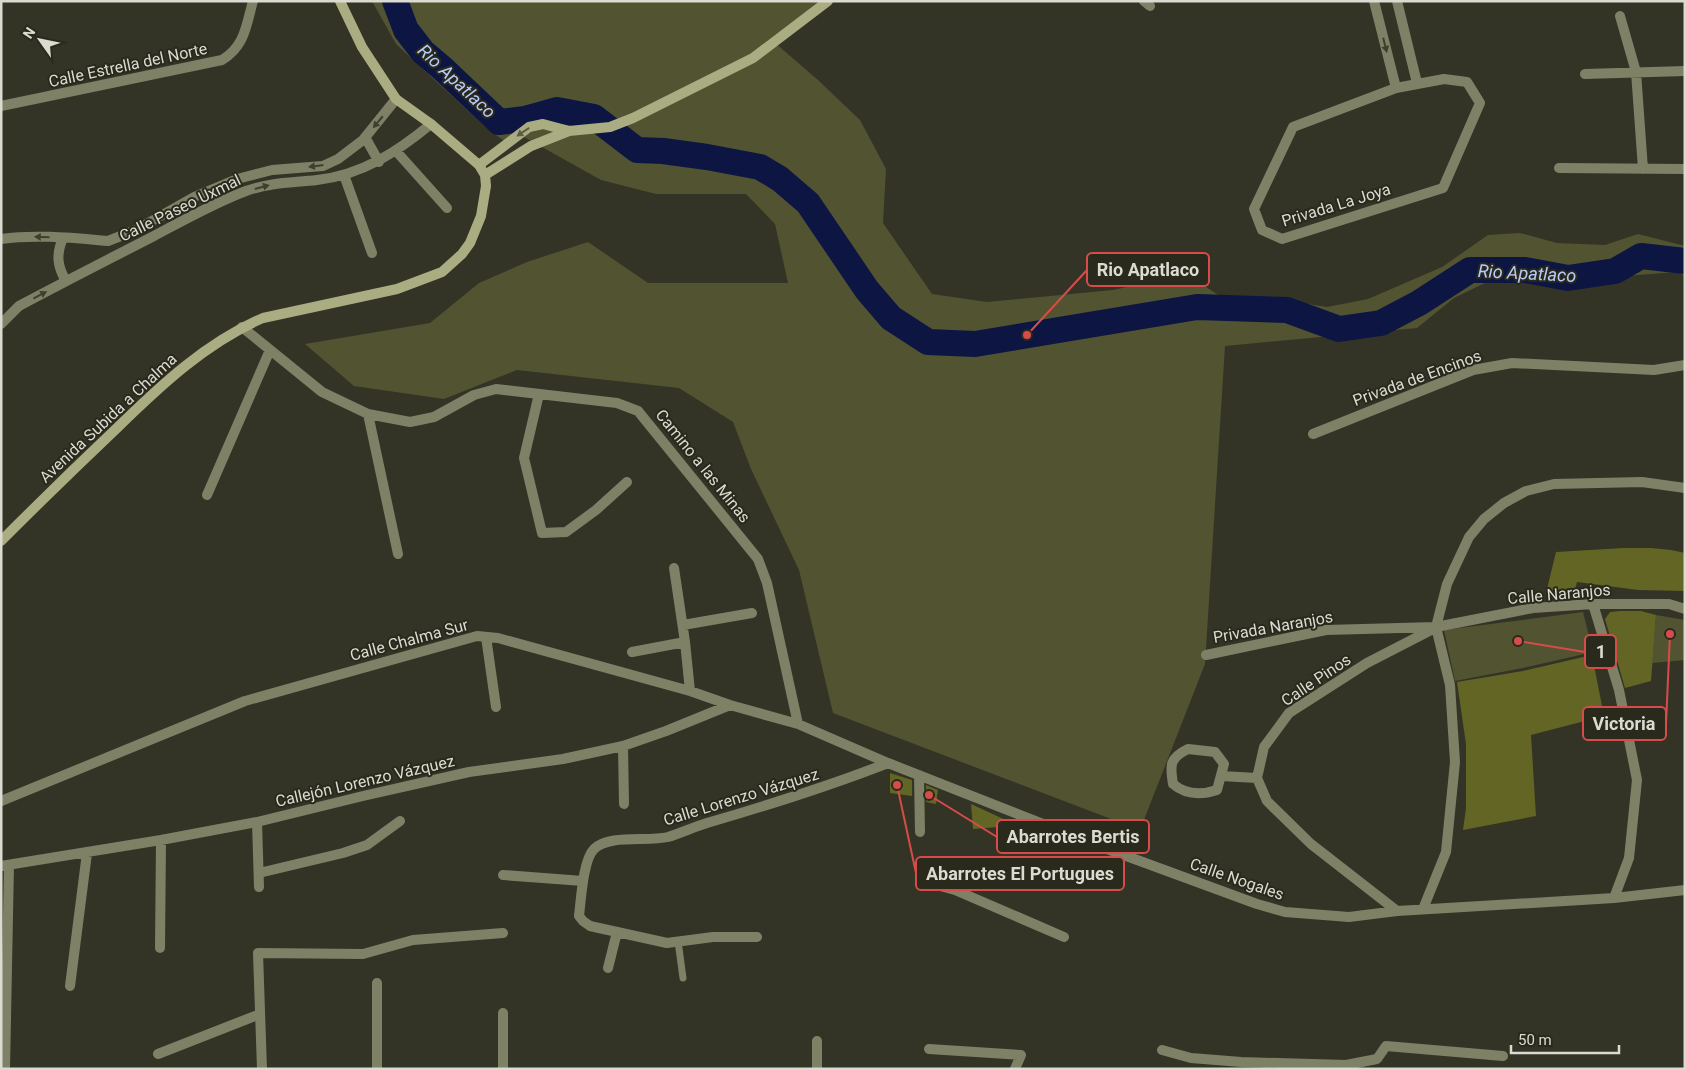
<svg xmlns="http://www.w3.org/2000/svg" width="1686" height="1070" font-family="Roboto,sans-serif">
<rect width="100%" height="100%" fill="#333426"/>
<path fill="#515331" d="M372,1H823L774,42L818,80L860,120L886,169L883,223L932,294L987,302L1113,290L1186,274L1220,296L1264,297L1327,307L1368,299L1442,267L1488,235L1520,233L1557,243L1605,245L1638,234L1685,246V276L1677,272L1547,282L1491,280L1454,298L1417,328L1225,346L1205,664L1140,830L833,713L799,570L751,469L733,422L679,388L517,370L444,399L354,386L305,344L430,323L479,283L527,262L588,242L648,283H788L775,224L746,194H656L601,180L524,137L508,144L483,125L396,44Z
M1583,612L1593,652L1523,668L1455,681L1444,630Z
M1656,615L1685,620V660L1652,663Z"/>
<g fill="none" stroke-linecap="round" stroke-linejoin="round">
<path stroke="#0d1643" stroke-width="26" d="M395,1L406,30L423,52L442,68L499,122L525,119L557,110L594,117L637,150L663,151L707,157L760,167L780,179L808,203L867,290L891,318L928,342L975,344L1197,307L1287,310L1339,329L1381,323L1419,303L1470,270H1525L1568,278L1615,271L1641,256L1685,261"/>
</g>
<path fill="#636525" d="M1624,548H1651L1671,550L1685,553V591L1638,590L1577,582L1575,590L1546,593L1556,552Z
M1620,611H1641L1656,615L1651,681L1625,688L1605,619L1610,612Z
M1592,655L1604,716L1531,735L1536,816L1463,830L1466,808V744L1457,682L1523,671Z
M890,773L912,780V796L890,793Z
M926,785L938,790L936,804L926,802Z
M971,804L1010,822V819L1022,823L1023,834H1011V826L973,829Z"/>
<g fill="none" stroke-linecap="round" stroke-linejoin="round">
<path stroke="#7f8167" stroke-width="7" d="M678,941L683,978"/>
<path stroke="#7f8167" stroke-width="10" d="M1144,1L1150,6
M1374,1L1396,88
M1397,1L1417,83
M1620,16L1636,72L1643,169
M1585,74L1685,71
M1444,79L1467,82L1480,103L1443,188L1282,239L1262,230L1254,209L1293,127L1396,88Z
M1,106L222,60C245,46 246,26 253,1
M365,137L379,162
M396,151L447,208
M1559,168L1685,169
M344,175L372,253
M63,238C56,254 57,266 66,281
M1,239C36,234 73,238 108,241L136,230L194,197L237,179L272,170L323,166L338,159L363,140L396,99
M1,324L19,306C64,282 109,259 154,236C184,220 214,203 246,191C272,182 291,183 317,180C362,175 397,152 431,124
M242,327L322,392L368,414L410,422L434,417L474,395L496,389L617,403L638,411L758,559L767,583L798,724
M539,394L524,458L542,533L566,532L596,510L627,482
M368,414L398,554
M1313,434L1473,370L1512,363L1654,370L1685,365
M207,495L270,350
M674,568L685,642L690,691
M1593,604L1619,690L1637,780L1629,858L1614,898
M683,625L752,613
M486,637L496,707
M632,652L685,642
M1206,655L1326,630L1436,627L1533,608L1593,604H1669L1685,609
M623,746L624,804
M1188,749L1215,752L1224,764L1217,790C1202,795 1186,795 1173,784C1170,766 1169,758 1188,749Z
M919,775L920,832
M1221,776L1257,778
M1,801L245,701L477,636L498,638L690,691L730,705L798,724L888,763L1099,846L1257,904L1285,912L1349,917L1397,911L1614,898L1685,890
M257,822L259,887
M1,866L161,840L257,822L363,796L469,772L563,759L623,746L666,731L730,705
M259,873L343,853L367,845L400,821
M503,875L583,881
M922,881L955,890L1064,937
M1423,909L1446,852L1455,762L1450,685L1436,627L1447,584L1469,537L1484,519L1504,503L1526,491L1554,484L1642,482L1685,488
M1397,911L1311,844L1267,801L1257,778L1264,747L1289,713L1367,663L1433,629
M757,937H713L667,943L590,926L583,921L579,916C581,900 583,860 594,849C609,834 647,842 668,837C681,833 694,827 707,823C769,805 829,786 888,763
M160,948L161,840
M608,968L617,932
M377,983V1069
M70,986L87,853
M503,1013V1069
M929,1049L1021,1055L1015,1069
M1162,1050L1191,1058L1241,1062L1346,1065L1377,1059L1386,1046L1503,1056
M158,1054L260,1014
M5,1069L9,865
M262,1069L258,953L363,954L413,940L503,933
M817,1069V1041"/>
<path stroke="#aaad82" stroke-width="10" d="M479,165L529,127L543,124L569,131
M485,175L531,146L569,131L610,127L633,118L753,58L828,1
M1,541C40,502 79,464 118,427C161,385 207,342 263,318L397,289L442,272L462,254L470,243L481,216L486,186L485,175L479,165L431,124L396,99L362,47L340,1"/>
</g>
<defs><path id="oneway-solid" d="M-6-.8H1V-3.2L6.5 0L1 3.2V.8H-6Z" transform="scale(1.25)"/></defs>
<g fill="#3e402f">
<use href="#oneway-solid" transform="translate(1385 45) rotate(76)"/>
<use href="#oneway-solid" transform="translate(378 122) rotate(130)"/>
<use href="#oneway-solid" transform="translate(316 166) rotate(173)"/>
<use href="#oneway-solid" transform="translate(262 187) rotate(-15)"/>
<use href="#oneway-solid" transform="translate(42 237) rotate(-179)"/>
<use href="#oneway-solid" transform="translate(40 295) rotate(-28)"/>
</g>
<use fill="#5d5e45" href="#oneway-solid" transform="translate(523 132) rotate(146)"/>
<g text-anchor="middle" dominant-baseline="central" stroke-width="4" stroke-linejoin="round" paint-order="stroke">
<g font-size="16" fill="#dbdbd2" stroke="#292a1c">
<text transform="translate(128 65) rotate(-12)">Calle Estrella del Norte</text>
<text transform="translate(1336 205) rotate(-17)">Privada La Joya</text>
<text transform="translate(180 208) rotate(-26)">Calle Paseo Uxmal</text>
<text transform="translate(1417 378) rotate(-20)">Privada de Encinos</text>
<text transform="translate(108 418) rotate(-43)">Avenida Subida a Chalma</text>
<text transform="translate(703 466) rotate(51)">Camino a las Minas</text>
<text transform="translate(1559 594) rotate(-5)">Calle Naranjos</text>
<text transform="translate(1273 627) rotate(-10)">Privada Naranjos</text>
<text transform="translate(409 640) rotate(-15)">Calle Chalma Sur</text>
<text transform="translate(1316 680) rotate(-34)">Calle Pinos</text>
<text transform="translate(365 781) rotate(-13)">Callejón Lorenzo Vázquez</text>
<text transform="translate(741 797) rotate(-17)">Calle Lorenzo Vázquez</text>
<text transform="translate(1237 879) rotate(19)">Calle Nogales</text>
</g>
<g font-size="18" font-style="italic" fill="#bacbfb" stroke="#292a1c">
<text transform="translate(457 81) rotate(43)">Rio Apatlaco</text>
<text transform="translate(1527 273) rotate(3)">Rio Apatlaco</text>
</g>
</g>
<path fill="none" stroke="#d74c4a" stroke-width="2" d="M1027 335L1087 270M1518 641L1585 652M1670 634L1666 724M929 795L997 837M897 785L916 873"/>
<g fill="#d74c4a" stroke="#292a1c" stroke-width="2">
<circle cx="1027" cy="335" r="5"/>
<circle cx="1518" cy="641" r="5"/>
<circle cx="1670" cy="634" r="5"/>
<circle cx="929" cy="795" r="5"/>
<circle cx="897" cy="785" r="5"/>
</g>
<g fill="#292a1c" stroke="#d74c4a" stroke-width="2">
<rect x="1087" y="253" width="122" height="33" rx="5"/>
<rect x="1585" y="635" width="31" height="33" rx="5"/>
<rect x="1583" y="707" width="83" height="33" rx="5"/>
<rect x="997" y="820" width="152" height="33" rx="5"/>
<rect x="916" y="857" width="208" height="33" rx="5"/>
</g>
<g font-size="18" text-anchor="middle" font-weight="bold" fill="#dbdbd2">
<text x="1148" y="276">Rio Apatlaco</text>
<text x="1601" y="658">1</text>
<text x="1624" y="730">Victoria</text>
<text x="1073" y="843">Abarrotes Bertis</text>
<text x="1020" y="880">Abarrotes El Portugues</text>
</g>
<rect width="1686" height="1070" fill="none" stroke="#dbdbd2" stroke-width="5"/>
<g transform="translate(40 40) rotate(303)" stroke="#292a1c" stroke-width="4" paint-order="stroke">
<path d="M0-4L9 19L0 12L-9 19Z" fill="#dbdbd2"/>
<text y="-8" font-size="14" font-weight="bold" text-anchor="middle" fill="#dbdbd2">N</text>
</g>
<path d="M1511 1045v8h108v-8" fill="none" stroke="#dbdbd2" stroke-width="2.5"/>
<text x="1518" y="1045" font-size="15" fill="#dbdbd2" stroke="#292a1c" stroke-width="4" paint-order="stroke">50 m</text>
</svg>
